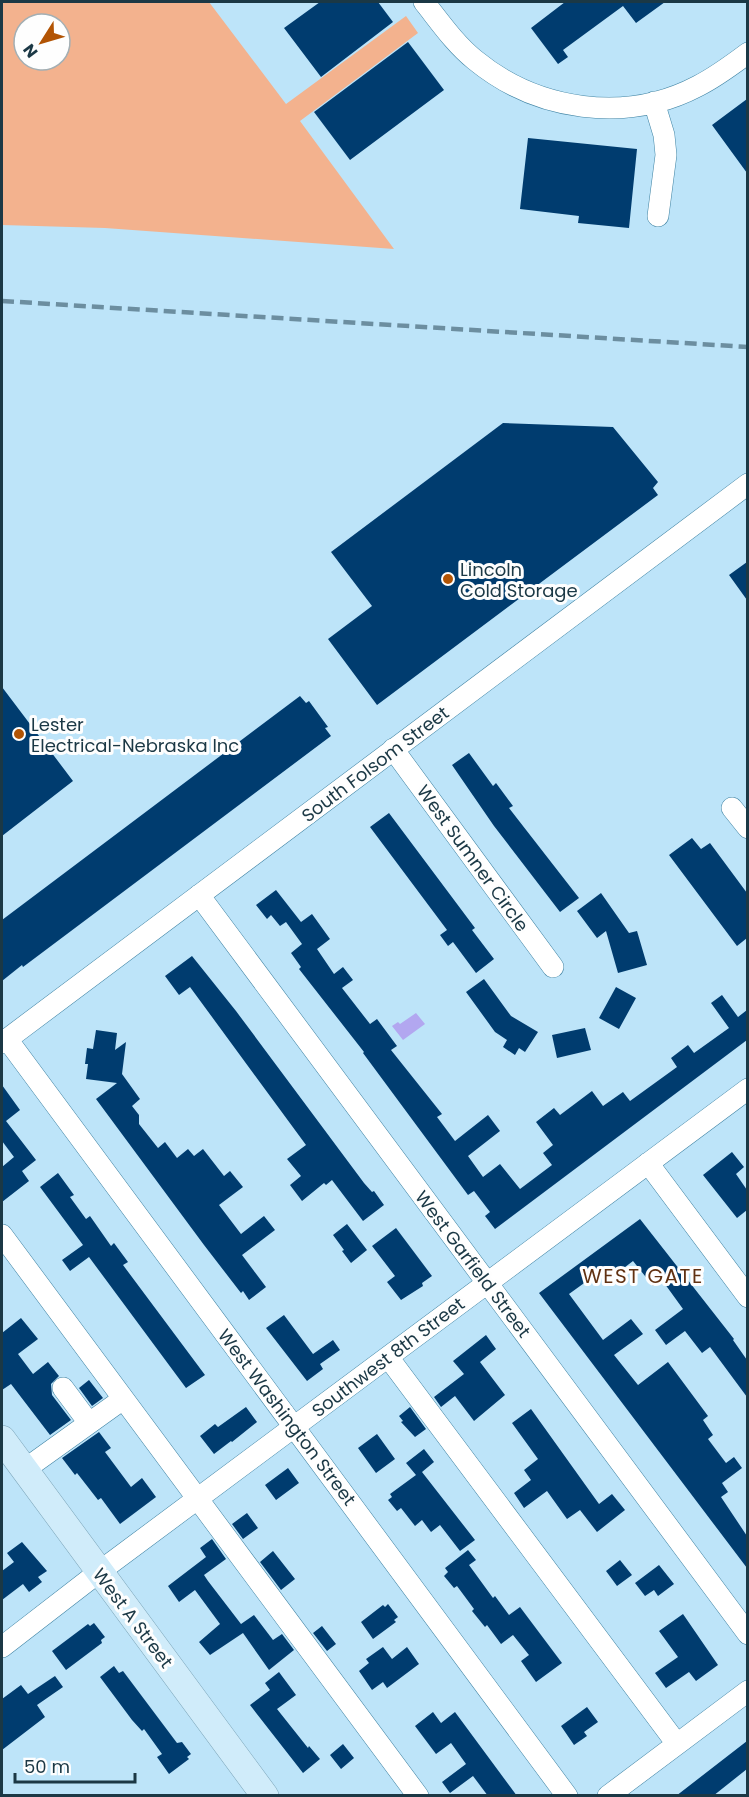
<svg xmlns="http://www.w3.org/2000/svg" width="749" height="1797" font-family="Poppins,sans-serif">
<rect width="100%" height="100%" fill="#bde4f9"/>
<path fill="#f3b28e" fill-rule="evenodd" d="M2,2H209L286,104L406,16L418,33L300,121L394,249L105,228L2,225ZM24,24H60V60H24Z"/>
<path fill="#b2a7f0" d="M416,1013L425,1024L403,1040L392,1026L398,1022L400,1024Z"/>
<path fill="#003c6f" d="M320,2H378L393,22L321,77L284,28Z
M565,2H665L636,23L623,6L563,50L568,57L558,64L531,28Z
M408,42L444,90L350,160L314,112Z
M747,99V173L712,125Z
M528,138L637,149L629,228L578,223L579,216L520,209Z
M503,423L613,427L658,482L653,488L658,495L377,705L328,639L372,606L331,552Z
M747,562V600L729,575Z
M2,687L73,781L2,836Z
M300,696L306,703L309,701L328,727L325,728L331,736L23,967L22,965L2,981V920Z
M469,753L493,786L496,783L513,806L509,808L579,898L560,912L494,826L452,765Z
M389,813L475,928L472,930L494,959L476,973L453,942L448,946L440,935L447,930L370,827Z
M692,838L701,849L710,843L747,893V938L737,946L669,855Z
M276,890L301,922L312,914L330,939L317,949L334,974L343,967L353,980L342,988L370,1024L377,1019L397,1046L391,1050L442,1114L437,1117L455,1141L488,1115L500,1131L468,1156L483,1177L500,1164L520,1189L552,1165L543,1153L553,1145L536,1122L554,1108L560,1115L592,1091L603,1106L623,1092L630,1101L677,1067L671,1058L688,1045L694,1053L729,1028L711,1003L722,995L738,1017L747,1010V1040L495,1229L485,1216L490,1212L474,1191L468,1195L363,1053L364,1052L299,969L301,967L291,953L302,944L286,922L280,926L271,915L267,919L256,905Z
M601,893L629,933L637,931L647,965L618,973L606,931L597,938L577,911Z
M192,956L236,1011L364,1183L372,1192L374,1191L384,1205L363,1221L332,1180L326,1185L324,1183L302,1201L290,1185L301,1176L287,1159L306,1145L190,987L179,995L165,976Z
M484,979L511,1016L538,1032L525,1052L519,1048L515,1055L503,1047L507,1040L495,1032L466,992Z
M616,987L636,998L619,1029L599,1018Z
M585,1028L591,1050L557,1058L552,1035Z
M96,1030L117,1033L115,1050L126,1042L122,1074L140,1099L132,1106L139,1115V1124L158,1148L165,1142L177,1158L188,1149L194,1156L203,1149L224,1176L230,1171L243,1187L219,1205L241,1234L264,1216L275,1230L242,1255L266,1287L249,1300L243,1291L241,1293L204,1245L96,1099L117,1083L86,1079L88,1064H85L87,1048L93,1049Z
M2,1085L20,1110L6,1121L36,1160L22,1171L29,1181L2,1202V1167L14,1157L2,1141Z
M732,1152L744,1167L736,1174L747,1190V1210L737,1218L703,1175Z
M58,1173L74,1195L70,1197L86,1219L90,1216L111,1246L114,1243L128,1262L123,1265L205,1375L186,1388L89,1257L70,1271L62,1260L83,1245L40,1187Z
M640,1219L734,1339L733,1340L747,1360V1397L710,1347L702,1353L685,1331L666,1345L655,1330L683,1309L662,1280L653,1286L633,1261L612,1277L605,1268L569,1294L603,1340L631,1319L643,1334L614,1355L638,1385L668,1362L708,1416L703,1420L713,1435L708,1439L726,1463L734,1457L742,1468L722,1483L728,1492L721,1497L747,1536V1568L539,1293Z
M347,1224L367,1250L351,1263L342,1251L344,1250L333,1235Z
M396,1228L432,1276L422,1283L423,1286L401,1300L387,1282L395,1276L372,1246Z
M284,1315L313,1354L333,1340L340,1350L320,1364L323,1369L307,1381L266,1328Z
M21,1318L38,1339L18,1354L33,1374L48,1362L59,1376L51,1384L52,1395L71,1420L50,1435L11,1384L2,1390V1333Z
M486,1335L496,1349L480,1362L505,1395L474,1421L455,1396L441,1407L434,1397L464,1374L453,1361Z
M89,1380L103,1398L92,1406L79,1388Z
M246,1407L257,1422L232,1442L231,1441L214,1454L200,1436L215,1424L218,1427Z
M410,1407L426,1429L415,1437L401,1422L403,1421L399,1416Z
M531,1409L599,1504L612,1494L625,1510L597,1532L580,1510L567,1519L547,1491L524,1508L514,1493L531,1480L524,1470L538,1459L512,1423Z
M99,1432L111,1448L105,1452L131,1487L142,1478L156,1497L120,1524L101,1498L98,1500L77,1473L75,1475L62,1458Z
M377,1434L395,1459L376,1473L358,1448Z
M424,1449L434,1462L422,1472L475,1540L460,1551L440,1525L431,1532L422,1520L415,1526L401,1508L397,1511L388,1500L392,1497L390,1494L416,1475L406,1463Z
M288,1468L299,1483L276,1500L265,1485Z
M247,1513L258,1528L243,1539L232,1524Z
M212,1539L226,1559L204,1575L208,1581L241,1624L254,1615L273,1640L282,1634L294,1650L269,1670L243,1633L210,1655L199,1642L220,1624L195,1590L179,1602L168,1586L206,1557L200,1548Z
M22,1542L47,1571L38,1577L42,1582L29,1592L23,1584L2,1600V1571L14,1562L7,1553Z
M468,1550L476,1560L469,1565L493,1598L495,1596L509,1615L520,1607L562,1663L536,1682L521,1661L529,1655L513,1635L501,1644L487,1625L485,1627L472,1611L474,1609L457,1586L454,1588L444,1576L448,1572L445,1568Z
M273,1551L295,1579L281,1590L260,1562Z
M620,1560L632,1575L617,1586L606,1571Z
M659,1565L674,1584L658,1596L654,1590L645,1596L635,1583Z
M388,1604L398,1617L394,1620L396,1622L373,1639L361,1622L383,1605L385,1607Z
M683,1614L718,1665L696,1681L689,1672L666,1688L655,1673L678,1657L659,1631Z
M94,1623L105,1637L101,1640L102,1643L66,1670L52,1651L88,1624L90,1626Z
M322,1626L336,1644L327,1651L313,1633Z
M383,1647L392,1659L407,1647L419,1664L387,1688L383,1682L372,1690L359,1671L369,1663L366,1659Z
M114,1666L119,1673L123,1671L177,1743L182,1742L191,1754L187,1757L189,1759L169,1774L157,1757L162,1754L144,1729L142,1731L132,1720L100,1677Z
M279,1672L296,1695L277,1709L308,1748L309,1746L320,1759L303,1773L250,1705L270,1690L265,1683Z
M55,1676L63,1687L37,1705L45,1717L2,1750V1699L21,1685L28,1694Z
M587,1707L598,1722L584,1732L587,1736L574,1745L561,1726Z
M433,1712L441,1723L455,1712L517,1796H488L473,1776L450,1793L442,1782L466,1764L451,1743L436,1754L415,1726Z
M747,1741V1769L713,1796H676Z
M343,1744L354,1758L341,1769L330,1755Z"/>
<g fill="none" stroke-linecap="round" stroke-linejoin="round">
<g stroke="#4084a4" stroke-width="22">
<path id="minor" d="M424,2C440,22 455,44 475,60C537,111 626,124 698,86C716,77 732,65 748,53
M654,102L664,135L666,155L658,216
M393,749L553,967
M732,808L748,828
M199,895L748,1634
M7,1039L567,1796
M2,1043L748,484
M648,1163L748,1297
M2,1235L418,1796
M388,1357L677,1744
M63,1388L89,1423
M24,1470L123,1399
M2,1647L99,1572L748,1089
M608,1796L748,1691"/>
</g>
<g stroke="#7ca5b9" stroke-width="28">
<path id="major" d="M2,1439L265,1796"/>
</g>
<use href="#minor" stroke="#fff" stroke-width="21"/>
<use href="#major" stroke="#d0ecfa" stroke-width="27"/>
<path stroke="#6c8ea0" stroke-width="4.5" stroke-dasharray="12 6" stroke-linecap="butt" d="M2,301L748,347"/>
</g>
<g fill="#b25404" stroke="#fefefe" stroke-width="2">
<circle cx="448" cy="579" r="6"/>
<circle cx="19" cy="734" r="6"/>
</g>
<g text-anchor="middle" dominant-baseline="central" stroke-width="6" stroke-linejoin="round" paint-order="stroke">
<g font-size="18" fill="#1b3845" stroke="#fefefe" text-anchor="start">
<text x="460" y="569">Lincoln<tspan x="460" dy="21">Cold Storage</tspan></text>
<text x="31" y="724">Lester<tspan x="31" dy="21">Electrical-Nebraska Inc</tspan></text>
</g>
<g font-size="18" fill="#1b3845" stroke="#fefefe">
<text transform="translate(375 764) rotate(-37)">South Folsom Street</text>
<text transform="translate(473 858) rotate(54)">West Sumner Circle</text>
<text transform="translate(473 1264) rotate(53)">West Garfield Street</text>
<text transform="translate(388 1357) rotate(-37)">Southwest 8th Street</text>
<text transform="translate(287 1417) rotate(53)">West Washington Street</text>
<text transform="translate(133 1618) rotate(53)">West A Street</text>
</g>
<g font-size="20" letter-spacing="1.5" fill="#603112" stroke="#fefefe">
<text x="643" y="1276">WEST GATE</text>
</g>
</g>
<rect width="749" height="1797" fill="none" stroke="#1b3845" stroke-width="6"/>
<g transform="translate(42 42) rotate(233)"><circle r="28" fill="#fefefe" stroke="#a3afb4" stroke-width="1.5"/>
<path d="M0-4.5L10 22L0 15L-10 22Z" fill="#b25404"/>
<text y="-9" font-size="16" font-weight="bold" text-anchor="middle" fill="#1b3845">N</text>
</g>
<path d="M15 1773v9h120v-9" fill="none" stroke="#1b3845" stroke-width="3"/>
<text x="24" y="1773" font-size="18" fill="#1b3845" stroke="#fefefe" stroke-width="4.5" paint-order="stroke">50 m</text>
</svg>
